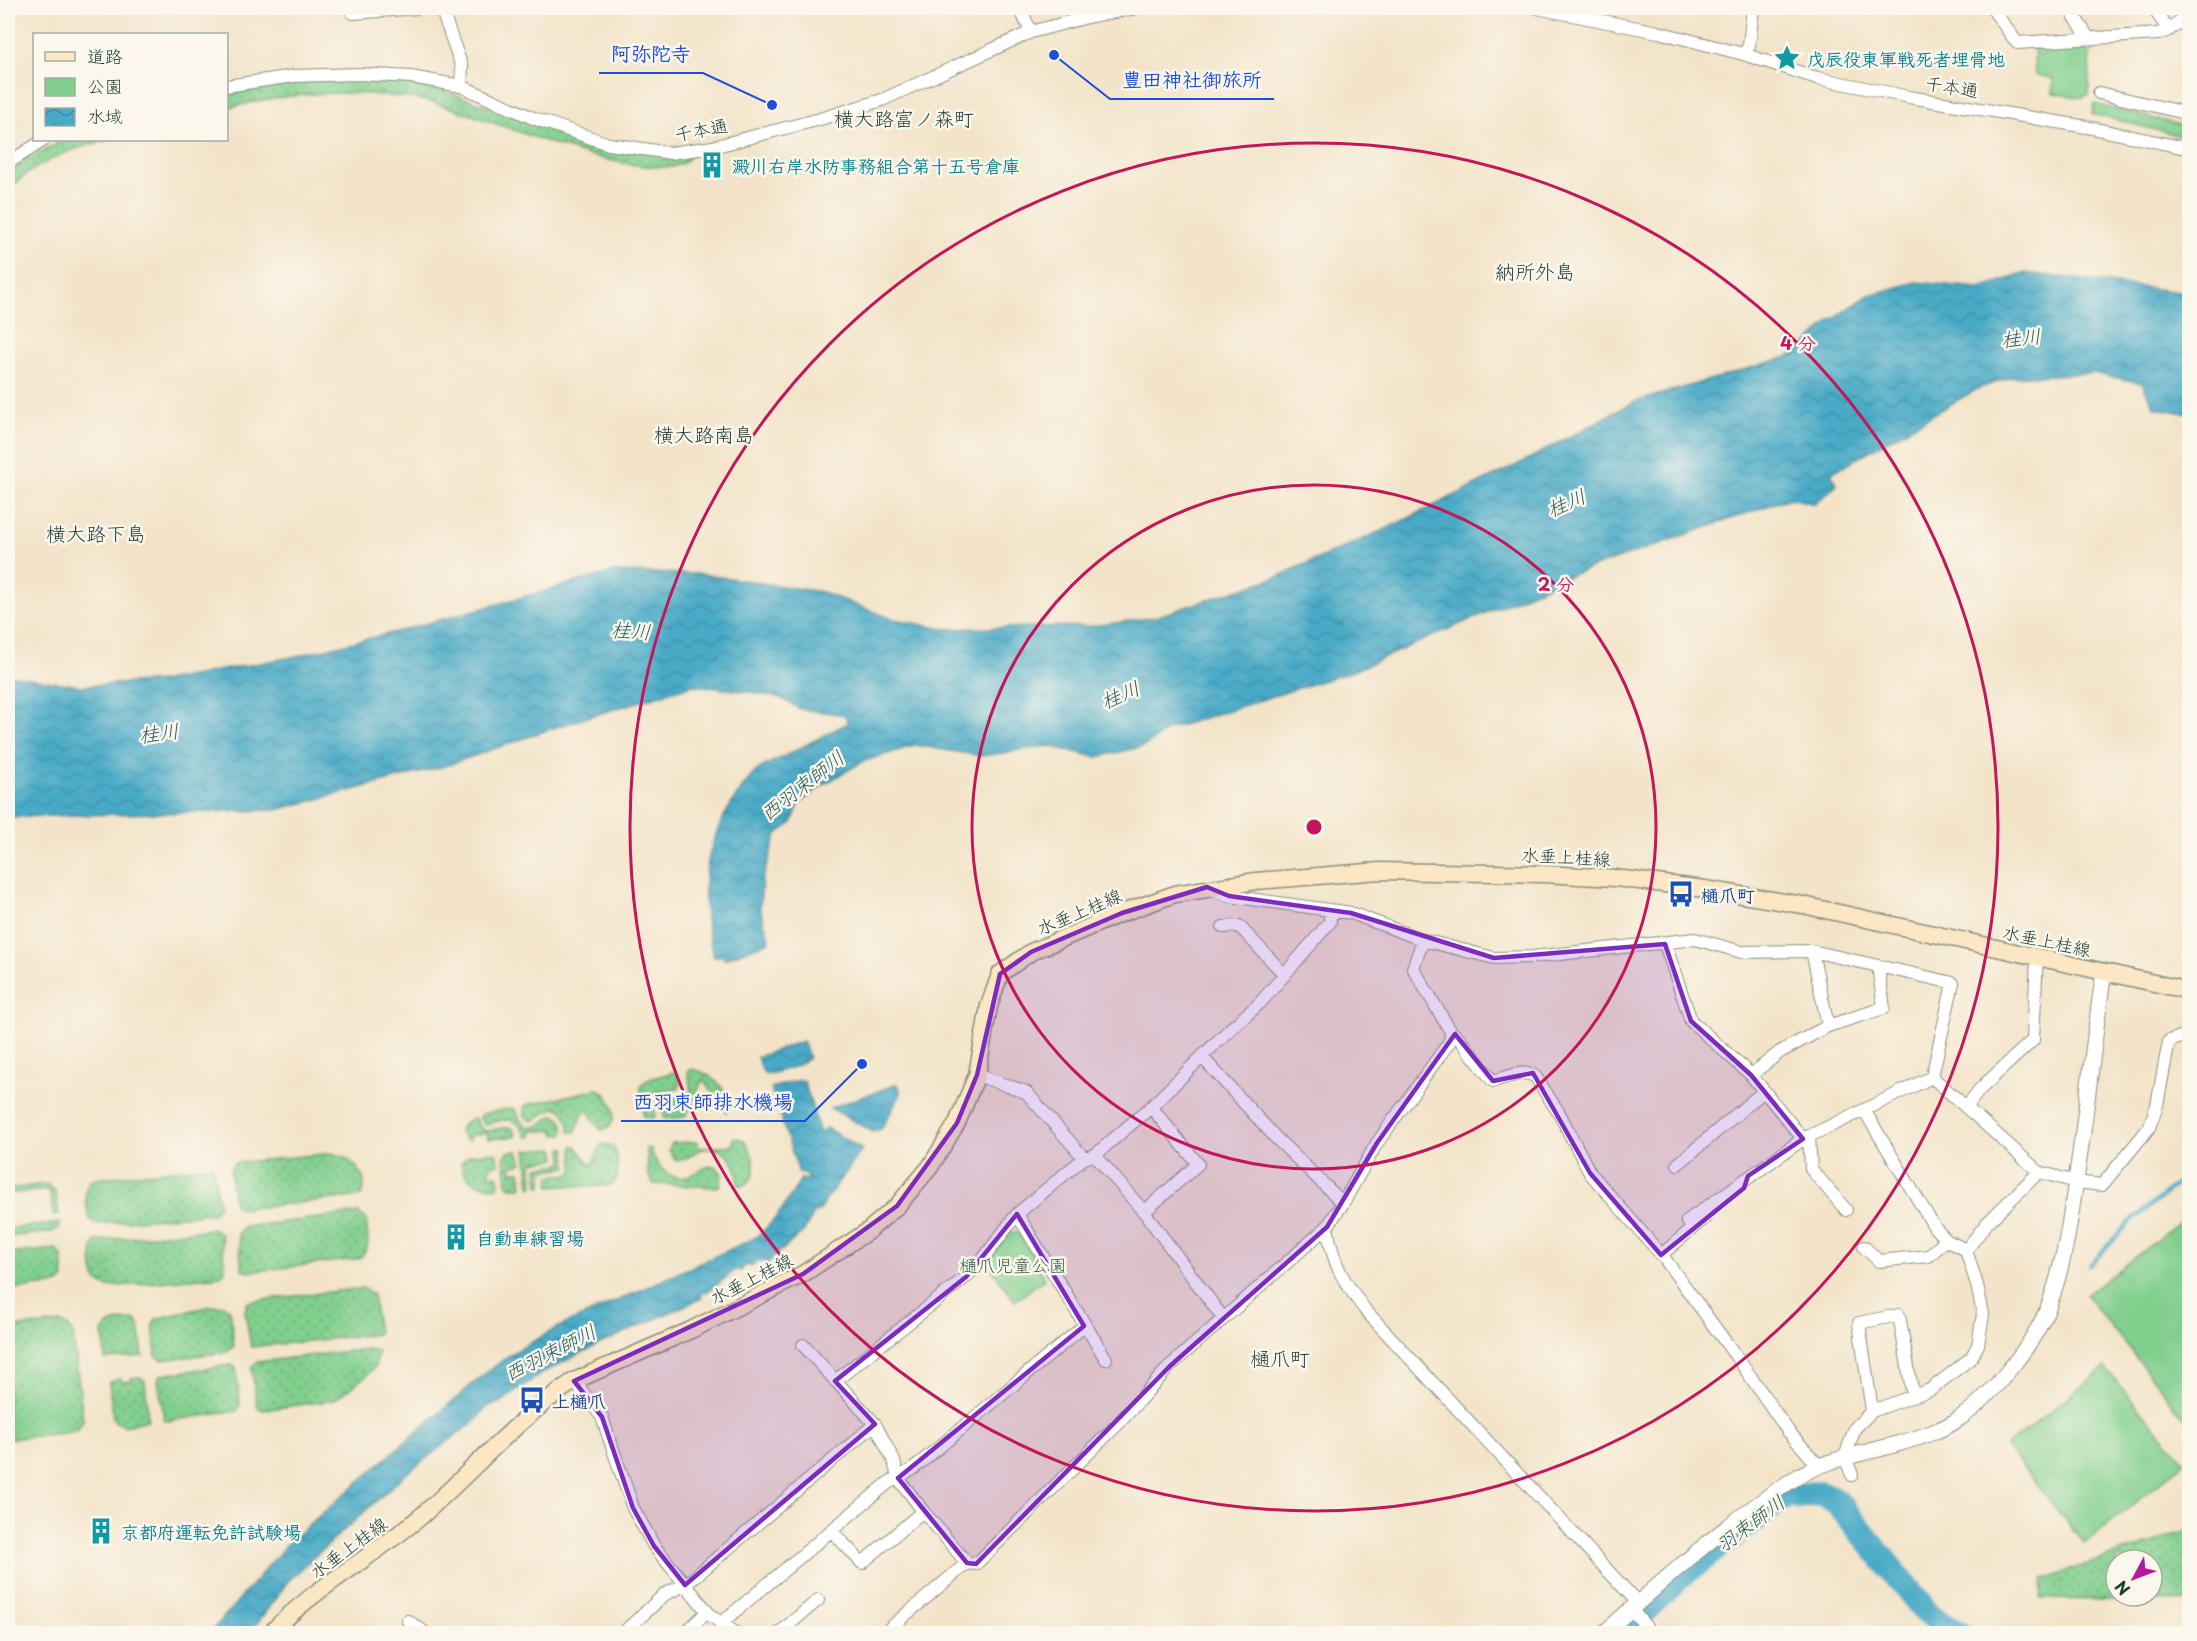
<svg xmlns="http://www.w3.org/2000/svg" width="2197" height="1641" font-family="'Playpen Sans','Klee One',sans-serif">
<defs>
<pattern id="grass-dots" width="8" height="8" patternUnits="userSpaceOnUse" patternTransform="scale(1.5)"><rect width="8" height="8" fill="#81cf8d"/><path d="M2 2h.1M6 6h.1" fill="none" stroke="#69a974" stroke-width="1.8" stroke-linecap="round"/></pattern>
<pattern id="water-waves" width="16" height="10" patternUnits="userSpaceOnUse" patternTransform="scale(1.5)"><rect width="16" height="10" fill="#48aac7"/><path d="M0 5q4-4 8 0t8 0" fill="none" stroke="#3b8ca2"/></pattern>
</defs>
<rect width="100%" height="100%" fill="#fbf7ec"/>
<filter id="ink" filterUnits="userSpaceOnUse"><feTurbulence type="fractalNoise" baseFrequency=".0167" numOctaves="2"/><feDisplacementMap in="SourceGraphic" scale="12" xChannelSelector="R" yChannelSelector="G"/><feConvolveMatrix kernelMatrix="1 2 1 2 8 2 1 2 1" color-interpolation-filters="sRGB"/></filter>
<filter id="wash" filterUnits="userSpaceOnUse"><feTurbulence type="fractalNoise" baseFrequency=".008" numOctaves="4" result="noise"/><feDisplacementMap in="SourceGraphic" scale="24" xChannelSelector="R" yChannelSelector="G"/><feGaussianBlur stdDeviation="1.35" result="paint"/><feColorMatrix in="noise" values="0 0 0 0 0 0 0 0 0 0 0 0 0 0 0 0 0 1.4 0 .05"/><feComposite in="paint" operator="in"/></filter>
<g filter="url(#wash)">
<rect width="100%" height="100%" fill="#f3e4c9"/>
<path fill="url(#grass-dots)" stroke="#508660" stroke-width="1.5" fill-rule="evenodd" d="M314,80L416,81L606,147L691,156L683,163L673,167C593,169 507,123 431,102C421,99 409,98 399,97C342,89 282,94 227,108V96L259,87Z
M64,140H108C70,149 36,162 8,190V175L26,160Z
M690,1069C709,1071 733,1090 727,1112L703,1079L685,1117L664,1119L661,1102L664,1100L691,1093L688,1071Z
M675,1072L678,1075L680,1085L678,1088L651,1094L655,1116L653,1118L644,1117C637,1078 638,1082 675,1072Z
M598,1089C613,1096 623,1125 601,1130L587,1110L585,1111L575,1132H570C569,1121 564,1102 549,1110C542,1113 539,1119 532,1121L525,1116L524,1108L526,1105Z
M512,1108L516,1110L520,1120L529,1128L538,1126L553,1115C562,1118 563,1122 564,1131L563,1134L555,1135L554,1130L532,1131L531,1137H527L521,1127L513,1120H501L487,1125L483,1123L480,1118L482,1114Z
M475,1118C486,1144 495,1122 513,1129L516,1136L488,1139L487,1133L470,1135V1140H467L460,1133C460,1126 467,1119 475,1118Z
M734,1138L744,1140C754,1153 762,1180 741,1186L738,1184C739,1161 723,1143 699,1150C692,1153 686,1162 678,1160C673,1159 671,1154 669,1150L672,1143L698,1142L699,1148L733,1145Z
M602,1144L613,1146C618,1157 621,1175 613,1184L605,1186H551L549,1184L550,1176L573,1174V1146H576L591,1166Z
M554,1148L556,1151V1159L532,1162L533,1186H530L526,1150Z
M562,1148H566L567,1167L542,1171V1186L539,1187L537,1167L563,1164Z
M647,1148L651,1149C655,1166 671,1183 689,1176C700,1172 704,1165 716,1166L722,1174L720,1185L717,1187L654,1184L648,1174Z
M518,1151L522,1163L511,1166L512,1171H520L522,1185L520,1187H510L507,1183L504,1157L508,1152Z
M493,1152L497,1154L498,1164L490,1166L489,1174L499,1176L498,1187C480,1186 464,1183 461,1162L470,1155Z
M332,1153C350,1157 372,1175 361,1196L242,1209L234,1204L230,1170L234,1163Z
M210,1166L213,1168L219,1205L213,1213L96,1224L89,1218C87,1205 81,1189 92,1179Z
M47,1184L55,1191L59,1215L53,1216L49,1190L8,1194V1189Z
M359,1213L366,1219C367,1235 373,1251 357,1259L248,1272L242,1269L238,1234L243,1227Z
M60,1223L59,1228L52,1232L8,1237V1229Z
M214,1229L221,1234L225,1270L221,1276L108,1287C103,1285 99,1284 96,1279C92,1270 90,1249 96,1241Z
M56,1249L62,1256L64,1279L59,1284L8,1290V1254Z
M363,1288L373,1295L378,1333L377,1334L251,1347L245,1311L247,1303L252,1301Z
M223,1305L230,1310L234,1346L227,1352L162,1360L156,1356L153,1325L156,1319L206,1307Z
M136,1320L139,1325L143,1356L105,1359L103,1330C111,1320 123,1321 136,1320Z
M61,1323L68,1326L73,1334L83,1420L78,1429L72,1432L8,1439V1328Z
M366,1349L378,1351L375,1367L365,1377L334,1400L262,1410L257,1406L252,1371V1366L257,1362Z
M231,1365L236,1368L240,1404L237,1411L167,1421L164,1419L158,1379L160,1375Z
M140,1377L145,1381L148,1420L125,1426L116,1422L113,1418L109,1382L121,1378L122,1382L131,1381V1378Z
M2189,1530V1601L2041,1599L2043,1579ZM2116,1560H2152V1596H2116Z"/>
<path fill="#81cf8d" stroke="#508660" stroke-width="1.5" d="M2034,47H2090L2089,95H2085L2084,98L2053,93V79L2035,74Z
M2094,104L2189,127V138L2092,114Z
M2189,1215V1424L2086,1295Z
M1010,1232L1019,1233L1045,1278L1015,1301L986,1262Z
M2105,1368L2185,1462L2084,1544L2006,1446Z"/>
<path fill="url(#water-waves)" stroke="#34747e" stroke-width="1.5" d="M2026,273L2189,293V414L2154,407L2142,383L2094,373L2011,377L1977,389L1831,473L1837,484L1815,504L1790,498L1574,574L1353,671L1169,729L1145,746L1097,757L1049,746L981,756L915,745L862,762L823,785L799,804L792,823L777,834L762,881L760,909L770,941L724,959L722,955L714,957C698,902 701,851 732,803C739,792 748,778 758,770C766,764 777,760 787,755C807,744 827,734 848,723L845,715L800,709L781,698L751,692L693,685L556,727L445,766L276,810L8,817V675L81,686L164,681L297,656L403,630L613,572L702,574L822,592L890,618L942,629L1093,626L1155,617L1274,578L1386,529L1523,462L1634,402L1788,357L1807,344L1831,320L1869,295L1916,282L1980,288Z
M803,1041L809,1058L796,1066L767,1075L763,1072L757,1057Z
M799,1080L804,1081L820,1133L826,1128L862,1149C848,1171 832,1189 819,1211L815,1212L803,1232L766,1264L764,1261L759,1260L751,1266L746,1265L740,1271L737,1269L711,1289L700,1294L702,1298L591,1348L544,1372L515,1391L502,1402L486,1407L476,1420L406,1474L289,1580L250,1633H210L289,1542L477,1380L511,1354L557,1328L753,1239C776,1223 787,1202 801,1179L805,1180L808,1178L804,1174L799,1173L771,1088Z
M898,1084L901,1094L881,1129L873,1132L830,1108Z"/>
<g fill="none" stroke-linecap="round" stroke-linejoin="round">
<path stroke="#48aac7" stroke-width="4.5" d="M2090,1265L2126,1226L2190,1173
M1719,1624L1720,1634"/>
<path stroke="#48aac7" stroke-width="26" d="M1619,1634L1682,1575L1789,1493L1799,1496L1820,1493L1837,1502L1927,1613L1946,1628L1959,1634"/>
</g>
</g>
<g filter="url(#ink)">
<g fill="none" stroke-linecap="round" stroke-linejoin="round">
<g stroke="#89907e" stroke-width="14">
<path id="minor" d="M349,8L353,13L417,8
M441,8L462,67L461,86
M1020,8L1031,32
M1537,8L1658,32L1743,54L1817,78L1909,97L2087,127L2190,149
M1992,8L2017,43L2158,34L2169,30L2190,13
M2069,8L2090,40
M2153,8L2169,30
M1743,54L1749,46L1753,8
M226,86L294,76L358,74L411,77L461,86L533,118L609,144L670,153L713,147L820,119L882,100L1031,32L1091,16L1136,8
M2099,93L2190,114
M8,163L44,140
M1211,889L1229,896L1351,913L1423,940L1494,958L1533,957L1695,939L1742,952L1812,951L1953,983L1932,1077
M1223,927L1239,926L1285,975
M1665,944L1691,1021L1751,1075L1764,1091
M1812,951L1828,1026
M1451,1032L1459,1038L1493,1081C1506,1078 1523,1069 1535,1076L1559,1113L1590,1173L1664,1258L1746,1370L1788,1431L1818,1465
M1202,1057L1276,1138L1343,1203
M977,1075L1026,1092L1084,1158
M1751,1075L1780,1052L1828,1026L1884,1008L1878,966
M1967,1106L1980,1089L2033,1040L2037,957
M1809,1136L1811,1169L1846,1210
M1095,1155L1144,1212L1198,1164L1151,1107
M1678,1164L1764,1091L1803,1139
M1144,1212L1223,1318
M1017,1214L1106,1359
M1687,1221L1803,1139L1864,1110
M1327,1227C1334,1267 1342,1279 1366,1311L1638,1603
M1864,1247L1879,1261L1929,1256L1946,1240
M1966,1250L1946,1240L1935,1228L1864,1110L1932,1077L2039,1172L2076,1182L2102,1185L2149,1128L2157,1105L2169,1041L2190,1034
M1661,1255L1707,1216
M803,1345L875,1424L894,1461L898,1478L923,1511L967,1563
M574,1381L602,1417L633,1508L654,1546L711,1616L737,1634
M835,1381L966,1277L980,1263L1017,1214L1084,1158L1095,1155L1151,1107L1228,1031L1260,1003L1330,922V910
M1872,1411L1859,1323L1899,1315L1913,1396
M1852,1475L1845,1457L1855,1428L1872,1411L1930,1390L1971,1358L1978,1345L1983,1314L1977,1285L1966,1250L1988,1222L2039,1172
M831,1530L862,1563L923,1511
M1631,1609L1652,1634
M408,1621L427,1634
M720,1624L888,1483L913,1469L1084,1326
M622,1634L665,1594L685,1585L875,1424
M684,1634L707,1612
M778,1634L818,1600
M883,1634L967,1563L976,1564L1118,1424L1170,1366L1327,1227L1343,1203L1377,1143L1450,1041L1451,1032L1413,968L1423,940"/>
</g>
<g stroke="#89907e" stroke-width="17">
<path id="tertiary" d="M1603,1634C1665,1579 1725,1524 1794,1479C1826,1458 1861,1455 1897,1444C1918,1438 1942,1431 1960,1418C1992,1396 2036,1341 2049,1305C2064,1265 2070,1222 2076,1180C2087,1111 2093,1041 2104,972"/>
</g>
<g stroke="#89907e" stroke-width="19">
<path id="secondary" d="M270,1634C313,1588 371,1558 419,1518C471,1473 516,1419 574,1381L691,1330L803,1274L868,1231L897,1206L930,1167L957,1123L977,1075L989,1006L1000,974L1031,952L1122,913L1175,894L1256,881L1379,871L1545,874L1615,878L1705,889L1803,905L2190,991"/>
</g>
<use href="#minor" stroke="#fff" stroke-width="12"/>
<use href="#tertiary" stroke="#fff" stroke-width="15"/>
<use href="#secondary" stroke="#fbe7c3" stroke-width="16"/>
</g>
</g>
<path fill="#7b2cbf" fill-opacity="0.2" stroke="#7b2cbf" stroke-width="4.5" stroke-linejoin="round" d="M1207,887L1229,896L1351,913L1494,958L1665,944L1691,1021L1751,1075L1803,1139L1748,1176L1744,1188L1661,1255L1590,1173L1533,1073L1493,1081L1455,1034L1377,1143L1327,1227L1170,1366L976,1564L967,1563L898,1478L1084,1326L1017,1214L966,1277L835,1381L875,1424L685,1585L654,1546L633,1508L602,1417L574,1381L803,1274L897,1206L957,1123L977,1075L1000,974L1031,952L1122,913Z"/>
<g fill="none" stroke="#c2185b" stroke-width="3">
<circle cx="1314" cy="827" r="342"/>
<circle cx="1314" cy="827" r="684"/>
</g>
<defs>
<g id="sight-bare" transform="scale(2.07)"><path d="M0-6L1.8-2.2L6-1.7L2.9 1.2L3.7 5.4L0 3.3L-3.7 5.4L-2.9 1.2L-6-1.7L-1.8-2.2Z" fill="#0f9aa8" stroke="#fbf7ec" stroke-width="2.5" paint-order="stroke"/></g>
<g id="building-bare" transform="scale(2.07)"><path d="M-4-6H4V6H1V3H-1V6H-4ZM-2.5-4.3h1.7v1.8h-1.7ZM.8-4.3h1.7v1.8H.8ZM-2.5-1h1.7V.8h-1.7ZM.8-1h1.7V.8H.8Z" fill="#0f9aa8" stroke="#fbf7ec" stroke-width="2.5" paint-order="stroke"/></g>
<g id="bus-bare" transform="scale(2.07)"><path d="M-5-6H5V4H4V6H2V4H-2V6H-4V4H-5ZM-3.5-4V0h7V-4ZM-3.5 1.2v1.5H-2V1.2ZM2 1.2v1.5H3.5V1.2Z" fill="#1a4fb4" stroke="#fbf7ec" stroke-width="2.5" paint-order="stroke"/></g>
</defs>
<g fill-rule="evenodd">
<use href="#sight-bare" x="1787" y="58"/>
<use href="#building-bare" x="712" y="165"/>
<use href="#bus-bare" x="1681" y="894"/>
<use href="#building-bare" x="456" y="1237"/>
<use href="#bus-bare" x="532" y="1400"/>
<use href="#building-bare" x="101" y="1531"/>
</g>
<g text-anchor="middle" dominant-baseline="central" stroke-width="5" stroke-linejoin="round" paint-order="stroke">
<g font-size="18" font-weight="bold" fill="#0d838f" stroke="#fbf7ec" text-anchor="start">
<text x="1807" y="58">戊辰役東軍戦死者埋骨地</text>
<text x="732" y="165">澱川右岸水防事務組合第十五号倉庫</text>
<text x="476" y="1237">自動車練習場</text>
<text x="121" y="1531">京都府運転免許試験場</text>
</g>
<g font-size="18" fill="#1f3d34" stroke="#fbf7ec">
<text transform="translate(1952 86) rotate(9)">千本通</text>
<text transform="translate(701 129) rotate(-11)">千本通</text>
<text transform="translate(1566 856) rotate(3)">水垂上桂線</text>
<text transform="translate(1079 911) rotate(-23)">水垂上桂線</text>
<text transform="translate(2047 940) rotate(12)">水垂上桂線</text>
<text transform="translate(751 1278) rotate(-27)">水垂上桂線</text>
<text transform="translate(348 1547) rotate(-36)">水垂上桂線</text>
</g>
<g font-size="18" font-weight="bold" fill="#164399" stroke="#fbf7ec" text-anchor="start">
<text x="1701" y="894">樋爪町</text>
<text x="552" y="1400">上樋爪</text>
</g>
<g font-size="18" fill="#38624a" stroke="#fbf7ec">
<text x="1013" y="1264">樋爪児童公園</text>
</g>
<g font-size="20" fill="#1f3d34" stroke="#fbf7ec">
<text x="904" y="118">横大路富ノ森町</text>
<text x="1535" y="271">納所外島</text>
<text x="704" y="434">横大路南島</text>
<text x="96" y="533">横大路下島</text>
<text x="1280" y="1358">樋爪町</text>
</g>
<g font-size="20" font-style="italic" fill="#2b5e60" stroke="#fbf7ec">
<text transform="translate(2021 337) rotate(-6)">桂川</text>
<text transform="translate(1566 502) rotate(-23)">桂川</text>
<text transform="translate(631 630) rotate(4)">桂川</text>
<text transform="translate(1120 694) rotate(-23)">桂川</text>
<text transform="translate(159 732) rotate(-7)">桂川</text>
<text transform="translate(802 785) rotate(-38)">西羽束師川</text>
<text transform="translate(550 1352) rotate(-27)">西羽束師川</text>
<text transform="translate(1750 1523) rotate(-37)">羽束師川</text>
</g>
</g>
<circle cx="1314" cy="827" r="9" fill="#c2185b" stroke="#fbf7ec" stroke-width="3"/>
<g font-size="18" text-anchor="middle" font-weight="bold" fill="#c2185b" stroke="#fbf7ec" stroke-width="5" stroke-linejoin="round" paint-order="stroke">
<text x="1798" y="350">4 分</text>
<text x="1556" y="591">2 分</text>
</g>
<path fill="none" stroke="#1d4ed8" stroke-width="2" d="M772 105L703 73H599M1054 55L1110 99H1274M862 1064L805 1121H621"/>
<g fill="#1d4ed8" stroke="#fbf7ec" stroke-width="2">
<circle cx="772" cy="105" r="6"/>
<circle cx="1054" cy="55" r="6"/>
<circle cx="862" cy="1064" r="6"/>
</g>
<g font-size="20" text-anchor="middle" font-weight="bold" fill="#1d4ed8" stroke="#fbf7ec" stroke-width="5" stroke-linejoin="round" paint-order="stroke">
<text x="651" y="61">阿弥陀寺</text>
<text x="1192" y="87">豊田神社御旅所</text>
<text x="713" y="1109">西羽束師排水機場</text>
</g>
<rect width="2197" height="1641" fill="none" stroke="#fbf7ec" stroke-width="30"/>
<rect x="33" y="33" width="195" height="108" fill="#fbf7ec" stroke="#a3ada2" stroke-width="1.5"/>
<rect x="45" y="52" width="30" height="9" fill="#fbe7c3" stroke="#a3ada2" stroke-width="1.5"/>
<text x="87" y="63" font-size="18" fill="#1f3d34">道路</text>
<rect x="45" y="78" width="30" height="18" fill="#81cf8d" stroke="#a3ada2" stroke-width="1.5"/>
<text x="87" y="93" font-size="18" fill="#1f3d34">公園</text>
<rect x="45" y="108" width="30" height="18" fill="url(#water-waves)" stroke="#a3ada2" stroke-width="1.5"/>
<text x="87" y="123" font-size="18" fill="#1f3d34">水域</text>
<g transform="translate(2134 1578) rotate(229)"><circle r="28" fill="#fbf7ec" stroke="#a3ada2" stroke-width="1.5"/>
<path d="M0-4.5L10 22L0 15L-10 22Z" fill="#b5179e"/>
<text y="-9" font-size="16" font-weight="bold" text-anchor="middle" fill="#1f3d34">N</text>
</g>
</svg>
